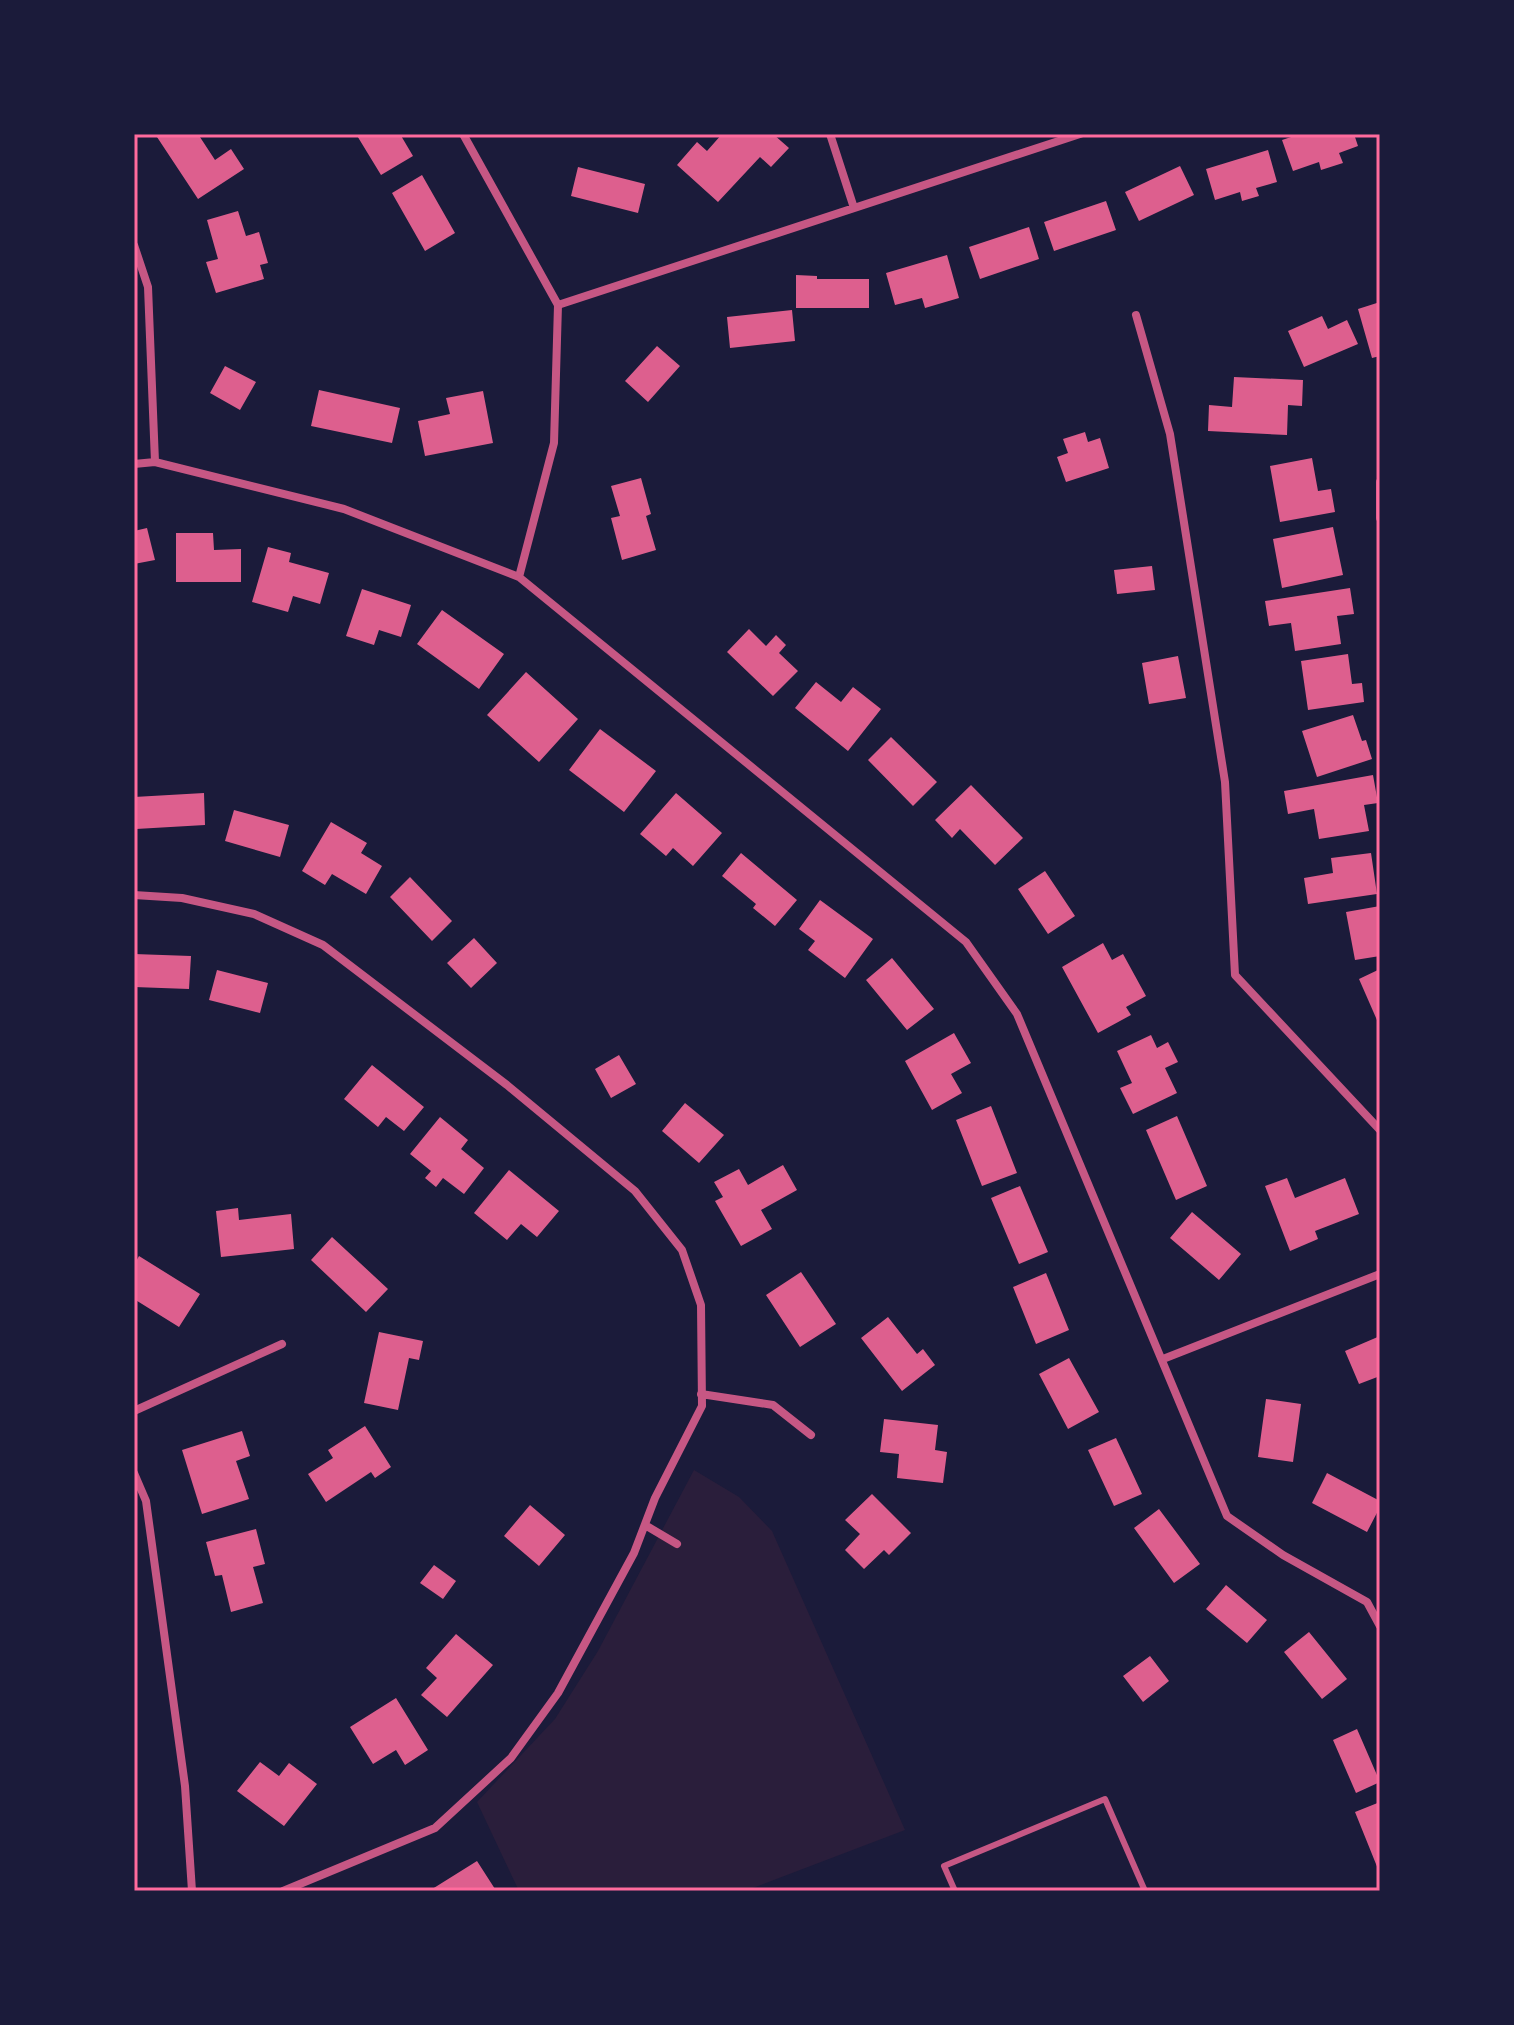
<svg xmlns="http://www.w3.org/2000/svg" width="1514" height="2025" font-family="Commissioner,sans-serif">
<rect width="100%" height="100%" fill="#1b1b3a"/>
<path fill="#2a1e3b" d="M694,1470L739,1497L772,1531L905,1830L745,1891H519L477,1802L555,1719L598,1651Z"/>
<path fill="#dd5f8e" d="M155,134H198L215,160L231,149L244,169L198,199Z
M356,134H400L413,156L381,175Z
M722,134H773L789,148L771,167L760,157L718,202L677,165L697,142L707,151Z
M1300,134H1354L1358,146L1339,153L1343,163L1321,170L1319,162L1293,171L1282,140Z
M1268,150L1277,182L1256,188L1259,196L1242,201L1240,192L1215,200L1206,169Z
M1180,166L1194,195L1139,221L1125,192Z
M578,167L645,184L638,213L571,196Z
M422,175L455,233L425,251L392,193Z
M1106,201L1116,230L1054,251L1044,222Z
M238,211L246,236L259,232L268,263L260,265L264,279L216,293L206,262L218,259L207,220Z
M1029,227L1039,259L980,279L969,247Z
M947,255L959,298L925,308L922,298L895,305L886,273Z
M796,275L817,276V279H869V308H796Z
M1380,302V356L1372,358L1358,309Z
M792,310L795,341L730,348L727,317Z
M1322,316L1328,329L1347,320L1358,344L1304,367L1288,331Z
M657,346L680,366L648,402L625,381Z
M225,366L256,382L240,410L210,393Z
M1234,377L1303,380L1302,406L1288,405L1287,435L1208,431L1209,405L1232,407Z
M319,390L400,408L392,443L311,426Z
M483,391L493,443L425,456L418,421L450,414L446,398Z
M1085,432L1088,442L1100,438L1109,468L1066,482L1057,457L1068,453L1063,439Z
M1312,458L1318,491L1331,489L1335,512L1280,522L1270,466Z
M641,478L651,514L646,516L656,550L622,560L611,518L620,516L611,486Z
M1333,527L1343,575L1282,588L1273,539Z
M147,528L155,560L134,564V531Z
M176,533H213L214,550L241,549V582H176Z
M268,547L291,553L289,562L329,573L320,604L293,596L288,612L252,602Z
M1152,566L1155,590L1117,594L1114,570Z
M1350,588L1354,614L1337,616L1341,644L1295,651L1291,623L1269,626L1265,601Z
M362,589L411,605L401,637L379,630L374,645L346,636Z
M442,610L504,654L479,689L417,644Z
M749,629L766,646L776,635L786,645L779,653L798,671L773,696L727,652Z
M1348,654L1352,684L1362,683L1364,702L1308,710L1301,661Z
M1178,656L1186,698L1149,704L1142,663Z
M526,672L578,719L539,762L487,715Z
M816,682L841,702L853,687L881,709L848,751L795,708Z
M1353,715L1362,741L1366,740L1372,759L1317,777L1302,731Z
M600,729L656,771L624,812L569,770Z
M891,737L937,782L913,806L868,760Z
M1373,775L1378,803L1364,805L1369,831L1319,839L1314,809L1288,814L1284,791Z
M971,785L1023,838L995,865L960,829L952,838L935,820Z
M204,793L205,825L136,829L134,797Z
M676,793L722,833L693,866L673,848L666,856L640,834Z
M234,810L289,825L280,857L225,841Z
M331,822L367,843L361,853L382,866L366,894L332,874L325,885L302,871Z
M741,853L797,900L775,926L753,908L756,904L722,876Z
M1371,853L1377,894L1308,904L1304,878L1333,873L1331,858Z
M1045,871L1075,916L1048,934L1018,889Z
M410,877L452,921L432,941L390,897Z
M820,900L873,939L845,978L808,950L815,941L799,929Z
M1380,906V956L1355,960L1346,912Z
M474,938L497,963L471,988L447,963Z
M1103,943L1112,960L1123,954L1146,996L1126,1007L1131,1015L1098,1033L1062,967Z
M134,954L191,956L189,989L134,987Z
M892,958L934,1009L907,1030L866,980Z
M1380,969V1027L1359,979Z
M217,970L268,983L260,1013L209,1000Z
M954,1033L971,1063L951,1074L962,1093L932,1110L905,1061Z
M1151,1035L1157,1048L1168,1042L1178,1062L1165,1068L1177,1093L1133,1114L1120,1088L1132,1083L1117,1051Z
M619,1055L636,1084L611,1098L595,1069Z
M372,1065L424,1107L404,1131L386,1117L378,1127L344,1099Z
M685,1103L724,1135L699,1163L662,1131Z
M991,1106L1017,1173L982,1186L956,1120Z
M1177,1116L1207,1186L1176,1200L1146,1130Z
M440,1117L468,1140L461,1149L484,1168L464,1194L443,1178L436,1187L425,1178L431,1171L410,1154Z
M783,1165L797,1190L761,1210L772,1229L741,1246L715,1201L723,1197L714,1182L739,1169L748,1185Z
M509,1170L559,1211L537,1237L521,1224L507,1240L474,1213Z
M1287,1178L1295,1198L1345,1178L1359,1214L1315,1231L1318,1239L1290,1251L1265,1186Z
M1020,1186L1048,1252L1019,1264L991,1198Z
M238,1208L239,1220L291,1214L294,1249L221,1257L216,1211Z
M1192,1212L1241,1254L1219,1280L1170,1238Z
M332,1237L388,1289L366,1312L311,1260Z
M139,1256L200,1294L179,1327L134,1299V1265Z
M801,1272L836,1324L800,1347L766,1295Z
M1046,1273L1069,1330L1036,1344L1013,1287Z
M888,1317L917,1354L923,1349L935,1365L902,1391L861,1338Z
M379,1332L423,1341L419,1360L409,1358L398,1410L364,1403Z
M1380,1336V1376L1359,1384L1345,1351Z
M1069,1358L1099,1412L1068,1429L1039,1374Z
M1266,1399L1301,1404L1293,1462L1258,1457Z
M884,1419L938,1425L935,1450L947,1452L943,1483L897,1478L899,1454L880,1452Z
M365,1426L391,1467L375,1478L371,1472L326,1502L308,1474L333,1458L328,1450Z
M242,1431L250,1456L236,1461L249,1499L202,1514L182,1450Z
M1116,1438L1142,1494L1114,1506L1088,1450Z
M1327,1473L1380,1501V1507L1367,1532L1312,1503Z
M872,1494L911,1533L889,1555L884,1550L864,1569L845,1550L860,1534L845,1520Z
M530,1505L565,1535L539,1566L504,1536Z
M1159,1509L1200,1564L1174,1583L1134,1528Z
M256,1529L265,1564L253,1567L263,1603L231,1612L222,1575L215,1576L206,1542Z
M434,1565L456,1581L443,1599L420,1583Z
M1226,1585L1267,1620L1247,1643L1206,1609Z
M1309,1632L1347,1679L1322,1699L1284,1652Z
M456,1634L493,1665L447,1717L421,1695L437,1678L426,1668Z
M1150,1656L1169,1681L1143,1702L1123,1676Z
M396,1698L428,1750L405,1765L396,1750L373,1764L350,1727Z
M1357,1729L1380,1782L1356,1793L1333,1740Z
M260,1762L279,1776L289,1763L317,1784L284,1826L237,1791Z
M1380,1802V1874L1355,1812Z
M477,1861L495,1889L429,1891Z"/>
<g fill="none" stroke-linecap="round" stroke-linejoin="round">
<path stroke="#c65784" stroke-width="6" d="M955,1891L944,1866L1105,1799L1145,1891"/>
<path stroke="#c65784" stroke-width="8" d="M463,134L558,305L554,443L519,577
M830,134L854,208
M134,245L148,287L155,462
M558,305L1080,134
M1136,315L1170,434L1225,782L1235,975L1380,1130
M134,464L155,462L344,509L519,577L966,942L1017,1014L1227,1516L1283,1555L1367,1602L1380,1626
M1380,482V518
M134,895L182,898L254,914L323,945L507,1085L635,1191L682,1250L701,1305L702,1406L655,1498L634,1553L558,1693L511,1758L435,1828L283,1891
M1163,1359L1380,1274
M701,1394L773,1405L811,1435
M134,1411L282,1344
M134,1473L146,1501L185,1786L192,1891
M645,1525L677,1544"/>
</g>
<rect width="1514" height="2025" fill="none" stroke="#1b1b3a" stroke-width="272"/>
<rect x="136" y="136" width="1242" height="1753" fill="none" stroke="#ff6b9d" stroke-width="3"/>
</svg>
